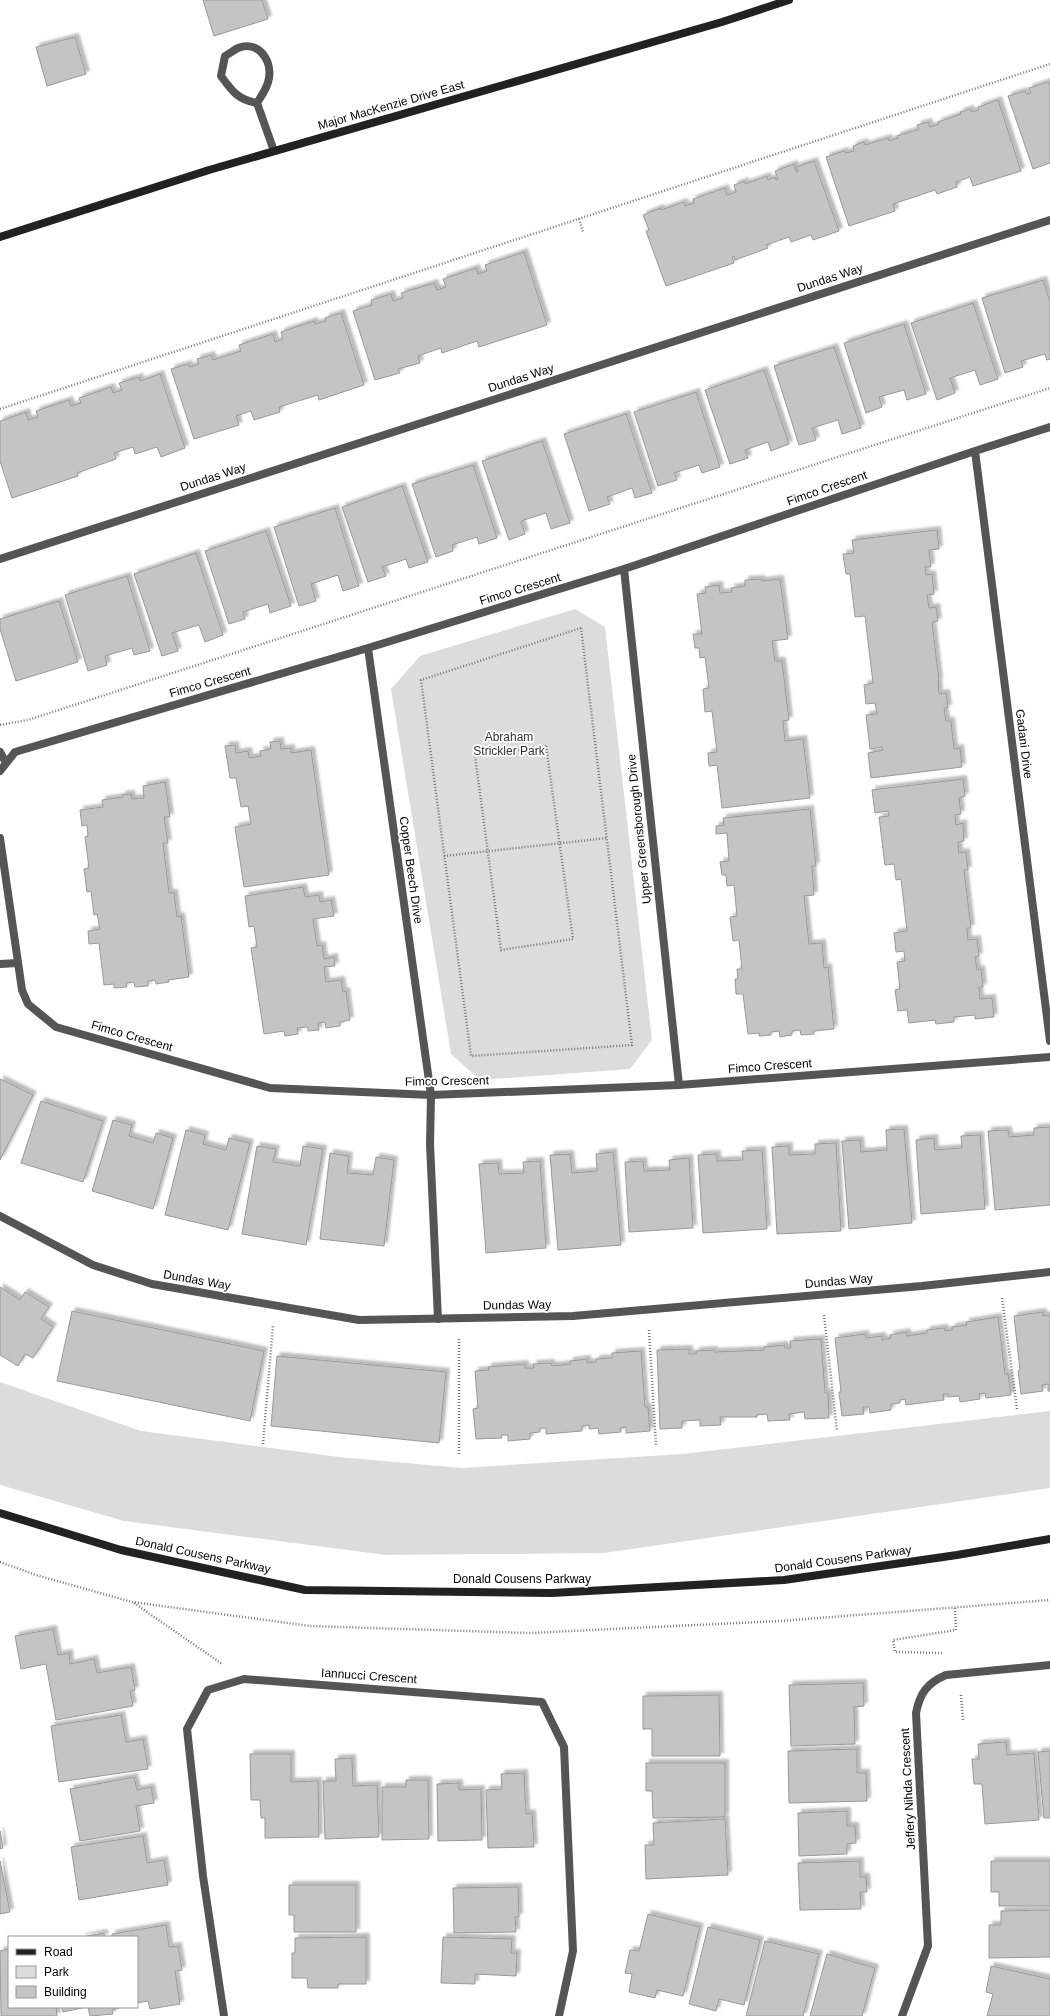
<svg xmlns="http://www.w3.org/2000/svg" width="1050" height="2016" font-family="Helvetica,sans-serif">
<defs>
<filter id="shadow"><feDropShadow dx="3.5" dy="-3.5" stdDeviation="1" flood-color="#0004"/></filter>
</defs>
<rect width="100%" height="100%" fill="#fff"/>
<path fill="#dcdcdc" d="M575,609L605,627L652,1040L630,1069L480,1080L451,1054L391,689L420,656Z
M0,1382L141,1431L339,1457L462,1468L682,1454L1050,1411V1488L604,1553L386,1555L124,1521L0,1485Z"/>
<path fill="#c4c4c4" stroke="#999" filter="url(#shadow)" d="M203,0H262L268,19L214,36Z
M75,37L86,74L47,86L36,47Z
M1048,82L1050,86V163L1033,169L1008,96L1025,91L1027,94L1031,93L1029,88Z
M998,100L1021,171L973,186L970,177L956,182L957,187L937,194L935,190L893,204L895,211L849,226L826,157L844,151L845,153L854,151L853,146L864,142L865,145L888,138L889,141L898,138L897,136L919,129L917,125L928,122L930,127L939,124L938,122L961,114L960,112L970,109L971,112L979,110L978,107Z
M814,161L839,231L813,240L811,235L791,242L789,237L766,245L768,248L735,260L734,256L732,257L734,263L666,286L646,231L649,230L643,215L660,208L661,210L684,202L685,206L694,203L693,199L725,188L727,195L736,192L734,185L745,181V184L767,176L768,180L775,177L776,180L778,179L775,171L794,164L796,172L798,171L796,167Z
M524,252L547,325L479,347L477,341L442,353L441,348L418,356L420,363L398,369L400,373L375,380L353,311L372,305L371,300L391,294L393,301L403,298L401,293L434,283L437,290L446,287L443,279L476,268L478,274L487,271L485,265Z
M1043,280L1050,302V359L1047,360L1045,354L1021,361L1023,367L1005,373L982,298Z
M973,303L998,379L980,385L975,370L950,378L955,393L937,400L911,323Z
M341,313L364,385L319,400L318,395L279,407L280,412L254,420L251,411L236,416L239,425L194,439L171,369L188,364L189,367L199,364L197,359L211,355L213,360L241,351L239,345L273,334L275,342L283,339L281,332L314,321L315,324L326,321L325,318Z
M904,324L926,394L907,400L904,390L879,397L882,407L866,413L844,343Z
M834,347L861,428L842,434L838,420L812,428L816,440L799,445L774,366Z
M764,370L789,444L771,451L768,442L745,450L748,458L730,464L705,390Z
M160,374L185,448L161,457L157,447L135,454L133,447L114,453L116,459L77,473L78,476L12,498L0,461V421L26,412L28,420L38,417L36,411L69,400L71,406L81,403L79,398L111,387L113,393L122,390L119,383L139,377L140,381Z
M696,392L720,467L702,473L699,465L674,473L677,480L658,486L634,412Z
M626,414L652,493L635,498L632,488L607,497L610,504L589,511L564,434Z
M542,441L570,523L551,529L546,513L521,521L525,534L509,540L482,461Z
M473,465L497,538L479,544L477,537L452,545L453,551L436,557L412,484Z
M402,486L428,562L409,568L406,559L382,567L386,576L368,582L342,507Z
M335,508L359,586L343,591L338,575L311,584L316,601L299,606L274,527Z
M937,530L939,549L929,550L931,567H925L926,575L932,574L934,594L927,595L929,608L936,607L938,621L932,622L939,681H938L939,694L946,693L948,708H944L946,721H951L954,749L960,748L962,767L871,778L868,753L883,750L882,747L870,749L866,715L877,714L875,703L866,704L864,685L873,683L865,616L855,617L850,574H846L843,554L854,553L852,540Z
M266,531L291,606L270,613L268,604L243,612L245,619L229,624L205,551Z
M196,553L223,635L205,642L199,625L172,633L178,651L162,656L134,574Z
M127,576L150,651L134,655L132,648L105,656L107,665L88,671L65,595Z
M761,579L762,581L780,579L788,639L772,641L775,661H782L789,720L783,721L785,741L803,739L810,798L722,808L717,765L709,766L708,753L717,752L712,711L705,712L703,689L709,688L705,657L700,658L699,648H695L693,634H702L697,594L706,593L705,587L719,585L720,593L732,592L731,588L745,586V580Z
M59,601L78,662L16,681L0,629V619Z
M280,741L281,749L291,748V753L311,750L329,875L244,887L235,827L251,824L248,806L241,807L236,778H230L225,746L235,745L236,753L248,751L249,758L261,756L260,751L271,749L270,742Z
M963,779L965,796L959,798L961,814L955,815L956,825L963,823L964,841L958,842L959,853L966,852L968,870H964L971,928H967L968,940L977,939L979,956L975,957L977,970L981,969L983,987H979L980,999L992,998L994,1017L975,1019V1015L954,1017V1022L936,1024L935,1020L909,1023L907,1010L898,1011L895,990L900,989L897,962L905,961L904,951L896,952L894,933L907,931L901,879L896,880L894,864L885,865L879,817L889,816L888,811L875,813L872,790Z
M165,782L170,817H164L168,843H163L169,893H174L177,917L181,916L189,977L168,980L169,982L156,984L155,980L148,981V986L135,987L134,982L126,983L127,987L114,988V984L104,985L99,943L89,944L88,931L100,929L97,914L94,915L91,891L87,892L84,869L89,868L85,837L88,836L87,825L82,826L80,810L103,807L102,800L123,797L122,795L131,794L132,799L144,798L143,786Z
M810,809L816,866H812L814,895L804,896L809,944L822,943L824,968L828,967L834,1029L814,1031V1034L801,1035L800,1030L792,1031V1035L780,1037L779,1031L771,1032V1035L759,1036V1033L748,1034L743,994H736L735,979H738L737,969H742L739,940L733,941L730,917L737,916L734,885L727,886L726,875H722L720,862L729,861L727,833L716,834V826L724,825L723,818Z
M303,887L305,897L319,895L320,902L331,900L334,916L313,919L317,946L322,945L324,959L334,957L335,966L324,967L326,982L341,980L343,992L346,991L350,1020L340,1022V1026L326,1028L325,1022L318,1023L319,1030L308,1031V1027L297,1028L298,1034L285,1036L284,1031L264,1034L251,948L257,947L254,926L249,927L245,896Z
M0,1079L33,1095L0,1160Z
M41,1101L103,1121L83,1182L21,1163Z
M113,1120L132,1125L129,1136L153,1143L156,1133L173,1138L153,1209L92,1191Z
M1050,1127V1205L995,1210L988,1131L1008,1130L1009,1137L1034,1135V1128Z
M904,1129L912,1223L849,1229L842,1141L860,1140L861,1152L887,1150L886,1130Z
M186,1130L205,1135L203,1144L226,1150L229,1138L250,1143L228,1230L165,1215Z
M980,1135L985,1209L921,1214L916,1140L934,1138L935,1150L962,1148L961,1136Z
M836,1143L841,1231L777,1234L772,1147L789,1146V1155L815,1154V1144Z
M257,1146L276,1149L273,1162L300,1166L303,1146L323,1149L306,1245L242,1234Z
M762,1150L767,1229L703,1233L698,1155L717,1154V1161L743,1160L742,1151Z
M613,1152L621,1245L558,1250L550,1155L570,1154L572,1173L597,1171L596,1154Z
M330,1153L349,1156L347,1173L373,1175L376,1157L394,1160L384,1246L320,1239Z
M689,1158L693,1228L629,1232L625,1162L643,1161L644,1171L670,1170L669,1160Z
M540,1161L546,1248L486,1253L479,1164L498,1163L499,1174L524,1173L523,1162Z
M0,1287L20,1300L25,1292L49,1307L41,1319L53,1327L33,1358L25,1354L18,1366L0,1355Z
M72,1311L264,1351L250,1421L57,1381Z
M1043,1312V1316L1050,1315V1391H1048V1384L1042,1385L1043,1391L1021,1394L1018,1371L1020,1370L1014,1316Z
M998,1317L1005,1374H1008L1011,1395L986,1398L985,1393L979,1394L980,1399L960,1402L959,1396L948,1397V1394H943L944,1400L906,1405L905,1399L900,1400V1403L891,1404V1410L870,1413L869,1407H863L864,1414L842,1416L839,1392H841L835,1338L865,1334L866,1338L882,1336V1340L891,1338L890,1335L907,1332V1336L927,1333V1330L944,1328L945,1331L952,1330V1327L967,1325L966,1322Z
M821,1339L825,1393H828L829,1418L805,1419L804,1412L789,1414L790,1420L768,1421L767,1414L757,1415V1417H720L721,1425L700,1426V1420L682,1421V1428L660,1429L657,1350L689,1349V1354H696V1351L714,1350V1352L764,1350V1347L784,1345L785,1348H791L790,1341Z
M641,1351L645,1407H648L650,1431L626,1433V1427L620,1428L621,1432L599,1434L598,1428L589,1429V1425L582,1426V1431L546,1434V1428H540V1432L530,1433V1439L508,1441V1435H501L502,1438L476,1439L473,1409L478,1408L475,1371L489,1370L488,1367L525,1364V1368H534L533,1364L551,1363L552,1366L570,1364V1361L587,1359V1363L596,1362V1359L612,1358V1353Z
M277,1356L446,1372L439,1443L271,1426Z
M53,1629L58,1655L69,1653L70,1664L94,1659L97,1673L131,1667L135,1690L130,1691L133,1706L56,1720L46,1664L21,1669L15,1636Z
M863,1683L864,1706L854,1707L855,1744L791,1746L789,1685Z
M719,1695L720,1756H652V1729H643V1696Z
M121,1715L126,1742L143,1739L148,1769L59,1782L51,1726Z
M1006,1742L1007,1755L1034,1753L1039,1820L985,1824L982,1784H974L972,1759H979L978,1744Z
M857,1749V1773H866L867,1801L789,1803L788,1751Z
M1050,1751V1818H1044L1038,1752Z
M250,1754H291V1782L318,1781L319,1837L265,1838V1818H261L260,1800H251Z
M352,1758L353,1786L377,1785L379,1837L325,1839L323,1781H336L335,1759Z
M646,1763H725V1817L653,1818L652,1791H646Z
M524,1773L526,1814L532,1813L534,1847L488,1848L486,1790L502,1789L501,1774Z
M134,1777L137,1790L151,1787L154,1803L136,1806L140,1831L80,1841L70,1789Z
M406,1780H428L429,1839L382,1840V1787H406Z
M459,1783V1790L481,1789L482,1840L438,1841L437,1784Z
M847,1811V1826H855L856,1843L847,1844V1854L799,1856L798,1813Z
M725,1819L728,1875L646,1879L645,1845H654L653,1823Z
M0,1831L3,1848L0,1849Z
M143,1836L147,1863L164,1860L168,1885L79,1900L71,1847Z
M0,1861L10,1912L0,1914Z
M860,1861V1877H866L867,1892H860L861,1909L800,1910L798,1863Z
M991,1861H1050V1906H999V1892H991Z
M289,1885H356V1932H294V1915H289Z
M518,1887L519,1917H515L516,1932L454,1933L453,1888Z
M1050,1910V1957L989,1958V1925H1001V1911Z
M648,1914L700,1927L683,1996L657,1990L655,1998L629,1992L632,1974L625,1973L630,1950L639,1951Z
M166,1925L169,1947L178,1946L182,1970L175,1971L180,2004L150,2009L148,2001L137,2003V1937H112V1934Z
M708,1927L760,1940L744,2005L719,1999L716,2011L689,2004Z
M104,1933L105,1937H82Z
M366,1937V1984H338V1988H308L307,1978H292V1953H295V1938Z
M443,1937L512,1939L511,1953H517L516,1976L475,1974V1984L441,1983Z
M765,1941L819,1954L803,2016H746Z
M9,1949V2007H56L57,2016H1L0,1951Z
M827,1954L875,1968L862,2016H810Z
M991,1966L1050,1979V2016H987L993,1994L986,1992Z
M62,2007H87L63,2012Z
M88,2007H119V2008L112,2010L113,2014L90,2016Z"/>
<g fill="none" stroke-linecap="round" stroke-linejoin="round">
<path stroke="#777" stroke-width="2.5" stroke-dasharray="1 2" stroke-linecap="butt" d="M579,219L583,232
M0,409L1050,64
M581,628L632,1045L471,1056L421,680Z
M0,725L28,720L1050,388
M546,746L573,939L501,950L475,756Z
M444,856L607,838
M1002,1298L1017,1409
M824,1315L837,1431
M649,1330L656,1445
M459,1339V1456
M263,1444L273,1326
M0,1562L36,1575L132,1602L310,1626L529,1633L780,1621L1050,1600
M134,1603L222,1664
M942,1653L895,1652L893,1640L956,1630L955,1608
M961,1695L963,1720"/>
<path stroke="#555" stroke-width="8" d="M257,103C238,100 232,91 221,76L225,56C229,54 234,50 238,48C258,40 272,60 269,78C268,87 262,95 257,103L274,151
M431,1095L430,1144L438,1319"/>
<path stroke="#555" stroke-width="8" d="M975,451L1050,1041
M0,559L1050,220
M624,569L679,1085
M368,648L431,1095
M0,752L6,763
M0,771L15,752L368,648L624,569L975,451L1050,427
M0,838L22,990L28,1004L56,1027L270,1088L431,1095L679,1085L1050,1057
M0,964L18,963
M0,1216L93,1265L152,1284L359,1320L573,1316L922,1286L1050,1272
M224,2016L203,1876L187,1729L208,1690L244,1679L542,1702L564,1747L573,1951L559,2016
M902,2016L928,1946L916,1713C920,1693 927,1683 946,1675L1050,1665"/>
<path stroke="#222" stroke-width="8" d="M0,237L209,170L722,22L789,0
M0,1513L121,1550L305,1590L552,1593L784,1580L957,1555L1050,1539"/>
</g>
<g text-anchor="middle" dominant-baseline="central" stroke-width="3.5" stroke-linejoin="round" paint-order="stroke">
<g font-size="12" fill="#000" stroke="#fff">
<text transform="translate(391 105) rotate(-16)">Major MacKenzie Drive East</text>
<text transform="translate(830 278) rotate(-18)">Dundas Way</text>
<text transform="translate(521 378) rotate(-18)">Dundas Way</text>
<text transform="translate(213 477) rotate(-18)">Dundas Way</text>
<text transform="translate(827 488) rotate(-19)">Fimco Crescent</text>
<text transform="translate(520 589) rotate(-17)">Fimco Crescent</text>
<text transform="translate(210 682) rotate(-16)">Fimco Crescent</text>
<text transform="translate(1024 744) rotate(83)">Gadani Drive</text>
<text transform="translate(639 829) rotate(-96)">Upper Greensborough Drive</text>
<text transform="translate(411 870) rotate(82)">Copper Beech Drive</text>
<text transform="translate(132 1036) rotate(16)">Fimco Crescent</text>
<text transform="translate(770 1066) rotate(-4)">Fimco Crescent</text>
<text transform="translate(447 1081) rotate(-1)">Fimco Crescent</text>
<text transform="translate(197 1280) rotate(10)">Dundas Way</text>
<text transform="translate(839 1281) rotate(-5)">Dundas Way</text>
<text transform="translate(517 1305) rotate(-1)">Dundas Way</text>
<text transform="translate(203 1555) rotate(12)">Donald Cousens Parkway</text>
<text transform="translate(843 1559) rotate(-8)">Donald Cousens Parkway</text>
<text x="522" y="1579">Donald Cousens Parkway</text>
<text transform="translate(369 1676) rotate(4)">Iannucci Crescent</text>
<text transform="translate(908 1789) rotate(-93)">Jeffery Nihda Crescent</text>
</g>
<g font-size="12" fill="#333" stroke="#fff">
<text x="509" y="737">Abraham<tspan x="509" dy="14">Strickler Park</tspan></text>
</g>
</g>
<rect x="8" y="1936" width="130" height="72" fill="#ffffff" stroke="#999999"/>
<rect x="16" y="1949" width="20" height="6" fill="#222222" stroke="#999999"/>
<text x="44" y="1956" font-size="12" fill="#000000">Road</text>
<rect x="16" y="1966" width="20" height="12" fill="#dcdcdc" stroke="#999999"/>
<text x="44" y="1976" font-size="12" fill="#000000">Park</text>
<rect x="16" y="1986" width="20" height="12" fill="#c4c4c4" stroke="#999999"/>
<text x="44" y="1996" font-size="12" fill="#000000">Building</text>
</svg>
